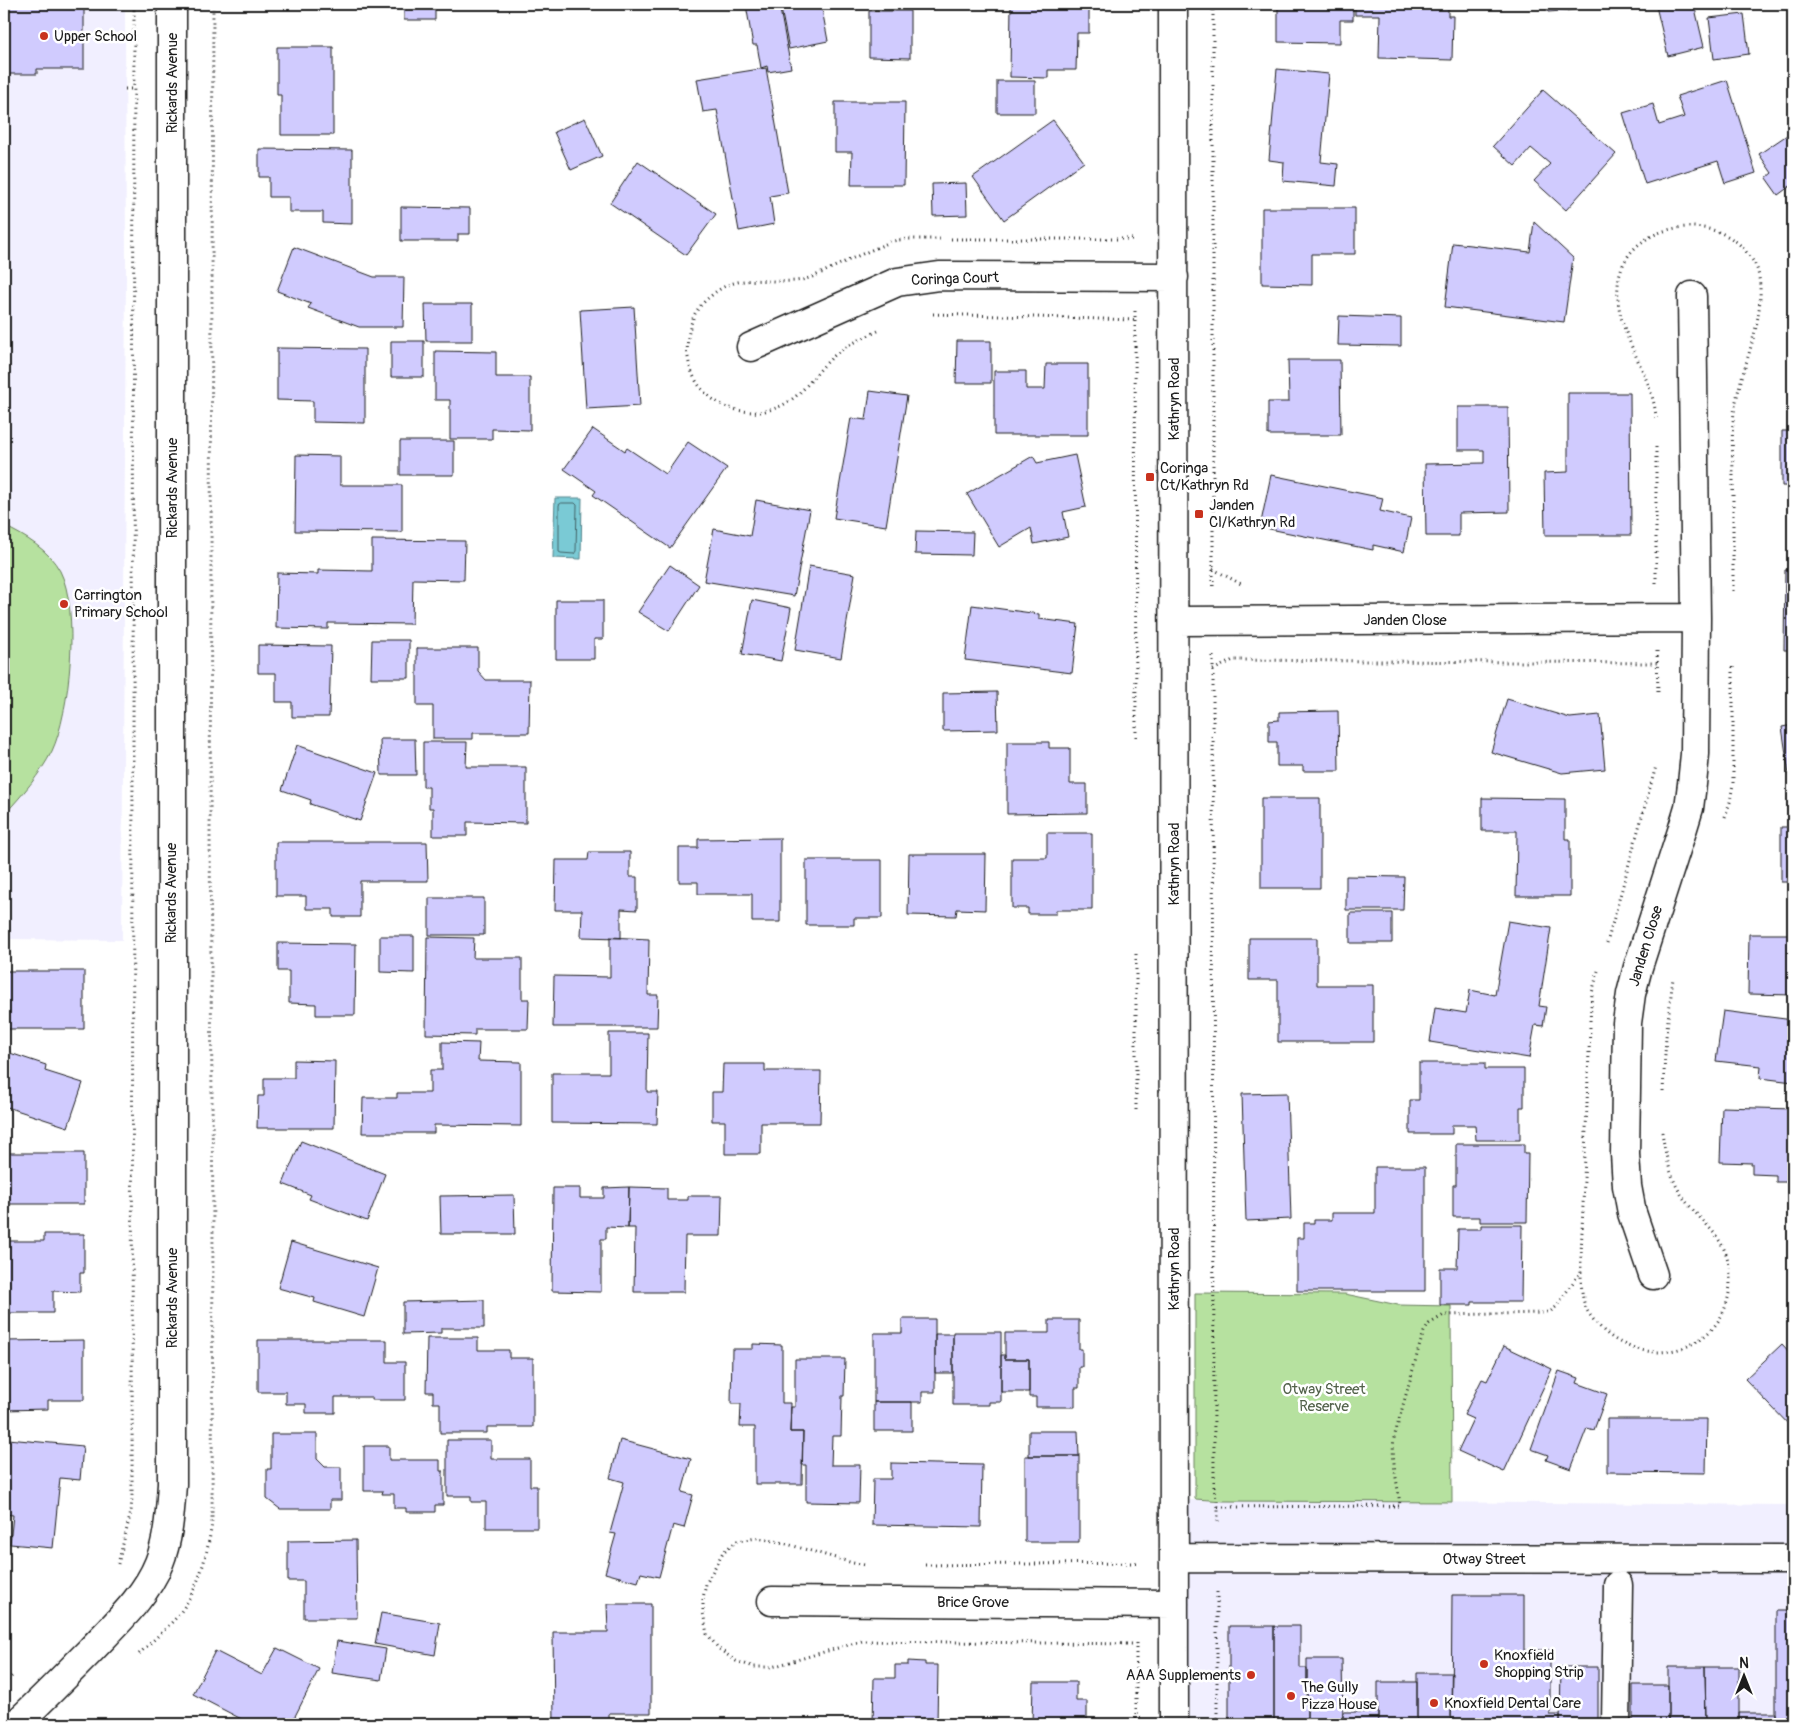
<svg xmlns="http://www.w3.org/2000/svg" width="1797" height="1728" font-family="Pangolin,sans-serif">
<rect width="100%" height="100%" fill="#fff"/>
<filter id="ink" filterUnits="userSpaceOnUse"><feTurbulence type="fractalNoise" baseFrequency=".02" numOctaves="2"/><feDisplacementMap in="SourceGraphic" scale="10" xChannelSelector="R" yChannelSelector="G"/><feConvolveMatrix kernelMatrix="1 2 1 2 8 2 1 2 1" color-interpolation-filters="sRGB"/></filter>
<g filter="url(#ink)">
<path fill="#f1efff" d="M4,4H125L126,270L122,940L4,939Z
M1174,1500L1793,1505V1724H1174Z"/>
<path fill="#b6e19f" stroke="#697e5e" d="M4,526C25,536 49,550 60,571C80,609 70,713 52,751C40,775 22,795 4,815Z
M1195,1293L1345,1294L1398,1305L1451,1306L1452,1502L1224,1501L1195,1499Z"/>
<path fill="#7acad5" stroke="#54848b" d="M555,498H582L581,559L553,558Z"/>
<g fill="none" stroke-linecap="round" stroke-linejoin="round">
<path stroke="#426266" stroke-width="1" d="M562,503H575L577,505L576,551L574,554L561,553L559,552V505Z"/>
</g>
<path fill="#d0cbfe" stroke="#1c1c1c" d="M4,4H84V69H37V74H4Z
M404,4H435V20H404Z
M753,4H779L791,68L768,72L767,66L761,68L757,45H753L746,5Z
M780,4H821L828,41L789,49Z
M1011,4H1089V33H1077L1076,70H1048V78L1010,77Z
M1278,4H1353V20H1340V43L1278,42Z
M1355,4H1448V16H1453L1452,60L1379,58L1380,15H1355Z
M1547,4H1577V10L1548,12Z
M1666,4H1694L1704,47L1668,56L1656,6Z
M869,11H910V58L869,57Z
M1744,14L1749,54L1714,59L1709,18Z
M277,47H333V135H281V95H277Z
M766,68L788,193L770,196L774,224L739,231L717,110L703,112L697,79Z
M1277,69L1329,74L1321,162L1338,164L1336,186L1283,181L1284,162L1269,160Z
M1727,80L1756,173L1725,183L1718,161L1645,184L1623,113L1653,104L1659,125L1684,117L1677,96Z
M997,81H1035V113H997Z
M1543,90L1616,154L1566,210L1534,181L1550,164L1531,148L1515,166L1493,146Z
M835,102H905L904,185H851L852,152H835Z
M585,118L602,156L571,170L554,132Z
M1053,120L1084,162L1004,220L973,177Z
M1793,131V184L1778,195L1766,178L1772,173L1759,154Z
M259,149L352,150V224L323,223V212H289V197H269V177H259Z
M638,161L716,214L686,255L610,203Z
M966,183L967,215L933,216L932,184Z
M401,207L470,208V234H458V241H401Z
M1262,208H1355V254H1312V285L1262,284Z
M1534,222L1573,258L1564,322L1445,307L1453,243L1530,252Z
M294,247L374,277H404L403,327H359L308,308L311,304L277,291Z
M425,304H472V341H426Z
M634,307L640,406L586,409L580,310Z
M1339,316L1401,318V346L1338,345Z
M391,341H424V377H391Z
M957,341H991V383H956Z
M277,348L365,349V423L313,422V401L277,400Z
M435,351L496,352V377H530V430L492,429V439H450V400H435Z
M1288,360H1340L1341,435H1268V402H1289Z
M1046,364H1088V435H994V371H1026V389H1045Z
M870,391L907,396L886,526L834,518L851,418L866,420Z
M1568,393H1630L1631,535H1545L1544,473L1568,472Z
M1458,407H1508L1509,512L1459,513V536H1426L1425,464L1484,463V450H1458Z
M593,429L625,451L627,448L666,474L688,442L727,468L670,548L593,495L596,491L564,469Z
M1782,431H1793V486H1782Z
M400,441H454V475H400Z
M296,455L340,456V485H402V532L295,531Z
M1075,455L1086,507L1063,512L1068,537L1034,544L1031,528L999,547L967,494L1033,456L1037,463Z
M1271,475L1383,498L1380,511L1411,518L1404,552L1373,545V550L1260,527Z
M756,500L810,510L794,596L704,581L714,529L750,536Z
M916,531L973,532L972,555L915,554Z
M372,540L465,541L464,580L413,579L412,624L328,623V629L276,628L277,573L318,574V570L372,571Z
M670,565L699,585L669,631L638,612Z
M809,566L855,574L841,658L795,650Z
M1785,570H1793V650H1784Z
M556,600H603V639H594V659H556Z
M752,600L791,608L781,661L742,654Z
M972,605L1039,614V619L1078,624L1072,673L965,660Z
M372,640H409V678H371Z
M258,645L331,646L329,717H292V702H276V673H258Z
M417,648H478V671L486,680H530L529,733H473V739H433V706H417Z
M997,692L998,730L943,731V693Z
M1507,699L1570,718L1600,715L1605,769L1562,773L1491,752Z
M1338,711L1339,771H1303V766H1277V742H1269V721L1279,720V712Z
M1793,725V780L1790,781L1782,727Z
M380,739H415L416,775H381Z
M423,742H467L466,767H526V823L467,822V836H433V808H429V787H423Z
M1007,742H1049V748H1070V784H1087V813L1007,814Z
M297,745L377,773L360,821L310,804L311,800L282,790Z
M1261,798H1320V888H1261Z
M1482,798L1565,799V839H1570V896H1516L1517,831H1482Z
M1781,827H1793V882H1781Z
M1047,833H1092V910H1056V914H1028V908H1012V858H1047Z
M780,838V922H752V894H698V882H679V848H698V839Z
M276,842H427L428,881H360V917H333V909H306V896H276Z
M589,852H630V877H637V910L621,909V938L581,937L582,910H555L556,860H588Z
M909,854H986L985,910L957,909L956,916L908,915Z
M806,860H882V918H854V925H806Z
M1346,876L1404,877L1403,910H1346Z
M429,898H484V935H429Z
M1350,913H1392V943H1350Z
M1508,921L1551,928L1539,1006L1546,1007L1543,1026L1535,1025L1529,1058L1430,1042L1435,1008L1466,1013L1470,990L1495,995Z
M1749,934H1793V995L1748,994Z
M380,936H414V973L380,972Z
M427,937L474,938L473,958H522V999H529L528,1029H475V1035L426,1034Z
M610,937L649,939L648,995H658L657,1027H553L554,976L610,977Z
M1249,938H1317V985H1373V1042H1278V980H1249Z
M278,943L356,944L355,1015H316V1004L289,1003V971H278Z
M4,971H84V1029H4Z
M1723,1011L1793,1020V1082L1760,1078L1761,1066L1716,1061Z
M609,1033H648L647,1092H658L657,1124L552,1123V1073H609Z
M442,1042L479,1043L478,1061L521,1062V1126L434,1125V1133H362L363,1098H397V1093H430V1070H442Z
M4,1051L46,1065L45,1071L83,1083L68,1127L4,1106Z
M294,1060L335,1061L334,1128H257L258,1096H264V1078H294Z
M1419,1063H1485V1069H1524V1107H1520V1140H1476L1475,1125H1452V1134H1410V1100H1419Z
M723,1064H765V1071H821L820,1123H761V1154H725V1121H712V1092H722Z
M1287,1093L1291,1219L1246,1221L1242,1094Z
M1722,1107L1793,1109V1182H1776V1175L1752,1174V1163L1720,1162Z
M301,1141L385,1174L367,1221L309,1199L311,1195L283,1184Z
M1456,1144H1524V1153H1528L1527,1222H1480V1217H1453V1185H1456Z
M4,1153H84V1204H4Z
M1375,1167H1425V1291H1297V1238H1304V1223H1314V1220H1332V1213H1375Z
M629,1187L667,1188V1200H688V1196H722L721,1236H685L684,1292H634L635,1228H628Z
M629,1187L628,1228L606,1227V1239H601V1292L552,1291L553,1188H580V1198H604V1188Z
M514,1195L515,1234H441L440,1196Z
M1481,1225H1522L1521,1302H1472V1305H1440V1268H1457L1458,1229H1481Z
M44,1234H84V1273H80V1292L53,1291V1313H5L4,1241H44Z
M291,1242L378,1268L364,1317L314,1302L315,1298L278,1288Z
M484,1300V1328H441V1333L403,1334V1302Z
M902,1319H935V1392H922V1402H874V1333H902Z
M1049,1320H1079V1349H1082V1367H1079V1388H1075V1407H1036V1397H1029V1359H1005V1333H1049Z
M953,1332H1001V1402H989V1405H953Z
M935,1334H953V1373H935Z
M427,1338H478V1350H509V1358H533V1427H487V1433H440V1403H433V1392H426Z
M84,1340V1400H48V1409L4,1410V1341Z
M258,1340H387V1362H405V1400H372V1397H335V1413H306V1404H286V1392H258Z
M753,1344L782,1345V1403H791L790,1432H803L802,1484H755V1427H740L741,1404H731L732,1349H753Z
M1782,1344L1793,1356V1429L1745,1379Z
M1504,1346L1552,1369L1504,1472L1458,1451L1473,1419L1464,1415L1482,1379L1487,1381Z
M1001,1355H1005V1359H1029V1392H1001Z
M795,1359H845L844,1396H842L841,1436H832L831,1465H860L859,1503L806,1502V1465H802L803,1432H790L791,1407H795Z
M1559,1371L1579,1378L1577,1383L1607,1394L1594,1430L1587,1428L1571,1469L1546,1460L1548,1455L1531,1449Z
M874,1402H912V1431H874Z
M1607,1419H1707L1706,1473L1607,1472Z
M1029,1431H1078L1079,1456H1029Z
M271,1434H317V1459L325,1467H341V1500H330V1509H280L267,1499V1469H271Z
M8,1439L83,1446L80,1480L60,1478L53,1548L10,1544L13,1515L4,1514V1480Z
M447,1440H491V1459H530V1486H537V1528H486V1502H471V1496H447Z
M620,1440L691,1459L682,1492L693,1495L684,1528L673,1525L659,1577L641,1573L638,1582L605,1573L616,1534L610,1533L624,1482L610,1478Z
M364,1446H389V1460H440V1471H443V1505H435V1512H406V1508H394V1494H382L383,1491H364Z
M1025,1456H1079V1542H1025Z
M891,1463L982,1465L981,1527L872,1525L873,1479H891Z
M356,1540L357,1618H304V1581H288V1541Z
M1452,1595H1524V1650H1550V1715H1560V1724H1451Z
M607,1604H651V1713H609V1724H554L553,1632H608Z
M1776,1610H1793V1724H1776Z
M381,1613L440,1623L435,1655L375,1644Z
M1229,1626H1274V1724H1229Z
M1274,1626H1300V1668H1307V1724H1274Z
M337,1641L386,1649L381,1680L332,1673Z
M277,1648L319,1669L291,1724H251L193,1694L215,1651L262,1675Z
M1307,1659H1342L1343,1724H1307Z
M908,1661L925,1662V1665H938L937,1724H873L874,1678H895V1665H908Z
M1561,1667H1598V1724H1560Z
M1668,1667H1705L1706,1724H1668Z
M1705,1667H1739V1724H1706Z
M1417,1673H1452L1451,1724H1417Z
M1033,1682H1076V1701H1087V1724H1032Z
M1378,1682H1417V1724H1378Z
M1633,1685H1668V1724H1633Z
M1343,1712H1378V1724H1343Z
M1739,1713H1776V1724H1739Z"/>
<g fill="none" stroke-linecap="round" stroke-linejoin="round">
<g stroke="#1c1c1c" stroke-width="31">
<path id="minor" d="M1173,4L1174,1724
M751,347L897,282L939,276L1174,277
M1175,621L1696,618
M1653,1275L1632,1213L1627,1186L1625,1154L1627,1023L1631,994L1638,967L1682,831L1689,808L1692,784L1695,754L1696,618L1692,296
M1174,1558L1793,1559
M772,1601L1174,1604
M16,1724C41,1701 65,1676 89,1652C114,1625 145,1598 159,1563C169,1538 170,1511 172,1484V4
M1616,1724L1618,1585"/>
</g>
<path stroke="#1c1c1c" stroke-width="3" stroke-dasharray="1 4" stroke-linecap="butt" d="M125,89H134
M951,239H1136
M1135,311L1136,743
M933,314L1135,320
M878,331C863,338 847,345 835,355C810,376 801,404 765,411C758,413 750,412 743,411C695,404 676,358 694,316C698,306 709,297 717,291C741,274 768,283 795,281C809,280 821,273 834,267C853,258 873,249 893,241L905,239H940
M1656,418C1653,372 1614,334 1618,285C1622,227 1704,209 1742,247C1748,254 1756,263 1758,272C1768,318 1740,368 1734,413C1731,434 1733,456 1733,477C1733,515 1733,553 1733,591
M1656,447V583
M1213,569L1243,585
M1213,586V4
M1657,651L1658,693
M1213,656L1214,1489L1218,1507V1525
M1213,670L1233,660L1657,663
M1725,817L1730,802L1733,784V667
M1607,943L1656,766
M1136,954V1113
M1590,1021L1592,993L1598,971
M1590,1027L1581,1256C1581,1270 1580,1295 1586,1308C1590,1317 1598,1325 1605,1332C1653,1373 1729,1348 1730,1281C1731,1234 1698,1224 1679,1191C1669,1173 1665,1152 1662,1132
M1663,1091L1666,1037L1673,978
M1218,1507L1400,1506C1398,1484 1391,1460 1394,1438L1420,1344L1424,1332L1429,1324L1444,1315L1544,1313L1551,1311L1556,1307L1581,1271
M118,1564L131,1512L132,1496L134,4
M864,1565L853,1563L780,1542L757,1538L737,1541L723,1552L706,1584L703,1598V1612L707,1634L719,1649L736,1661L754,1667H772L862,1641L1136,1644
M925,1565L1137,1563
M1217,1592V1724
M139,1654C151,1642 164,1631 175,1619C198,1593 207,1556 212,1523L213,1225L210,835L213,4
M4,1684L13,1675
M1136,1724V1643"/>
<use href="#minor" stroke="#fff" stroke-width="28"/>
</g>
</g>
<g fill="#c8321e" stroke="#fff" stroke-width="2">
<circle cx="44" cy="36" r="5"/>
<rect x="1145" y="472" width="10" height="10" rx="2.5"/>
<rect x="1194" y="509" width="10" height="10" rx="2.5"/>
<circle cx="64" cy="604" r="5"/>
<circle cx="1484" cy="1664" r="5"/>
<circle cx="1251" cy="1675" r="5"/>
<circle cx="1291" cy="1696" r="5"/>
<circle cx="1434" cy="1703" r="5"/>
</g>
<g text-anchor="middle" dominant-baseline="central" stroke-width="5" stroke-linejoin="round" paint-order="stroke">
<g font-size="15" fill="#1c1c1c" stroke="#fff" text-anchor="start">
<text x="54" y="36">Upper School</text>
<text x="1160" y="468">Coringa<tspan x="1160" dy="17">Ct/Kathryn Rd</tspan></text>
<text x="1209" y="505">Janden<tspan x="1209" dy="17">Cl/Kathryn Rd</tspan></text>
<text x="74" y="595">Carrington<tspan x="74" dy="17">Primary School</tspan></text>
<text x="1494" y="1655">Knoxfield<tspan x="1494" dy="17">Shopping Strip</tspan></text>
<text x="1241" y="1675" text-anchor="end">AAA Supplements</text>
<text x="1301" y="1687">The Gully<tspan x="1301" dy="17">Pizza House</tspan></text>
<text x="1444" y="1703">Knoxfield Dental Care</text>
</g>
<g font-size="15" fill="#1c1c1c" stroke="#fff">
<text transform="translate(172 83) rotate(-90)">Rickards Avenue</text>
<text transform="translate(955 279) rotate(-2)">Coringa Court</text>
<text transform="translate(1174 399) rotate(-90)">Kathryn Road</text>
<text transform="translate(172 488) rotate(-90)">Rickards Avenue</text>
<text x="1405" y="620">Janden Close</text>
<text transform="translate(1174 864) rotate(-90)">Kathryn Road</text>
<text transform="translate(171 893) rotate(-90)">Rickards Avenue</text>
<text transform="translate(1646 946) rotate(-73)">Janden Close</text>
<text transform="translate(1174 1269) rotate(-90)">Kathryn Road</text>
<text transform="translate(172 1298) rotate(-90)">Rickards Avenue</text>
<text x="1484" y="1559">Otway Street</text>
<text x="973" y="1602">Brice Grove</text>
</g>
<g font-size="15" fill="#52614a" stroke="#fff">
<text x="1324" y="1389">Otway Street<tspan x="1324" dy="17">Reserve</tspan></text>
</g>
</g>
<rect width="1797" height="1728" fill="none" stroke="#fff" stroke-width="20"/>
<rect x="10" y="10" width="1777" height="1708" fill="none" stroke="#1c1c1c" stroke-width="2" filter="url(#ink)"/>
<g transform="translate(1744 1676)" stroke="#ffffff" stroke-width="4" paint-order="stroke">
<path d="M0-4L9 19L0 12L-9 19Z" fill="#1c1c1c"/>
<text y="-8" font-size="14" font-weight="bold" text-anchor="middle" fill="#1c1c1c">N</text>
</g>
</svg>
